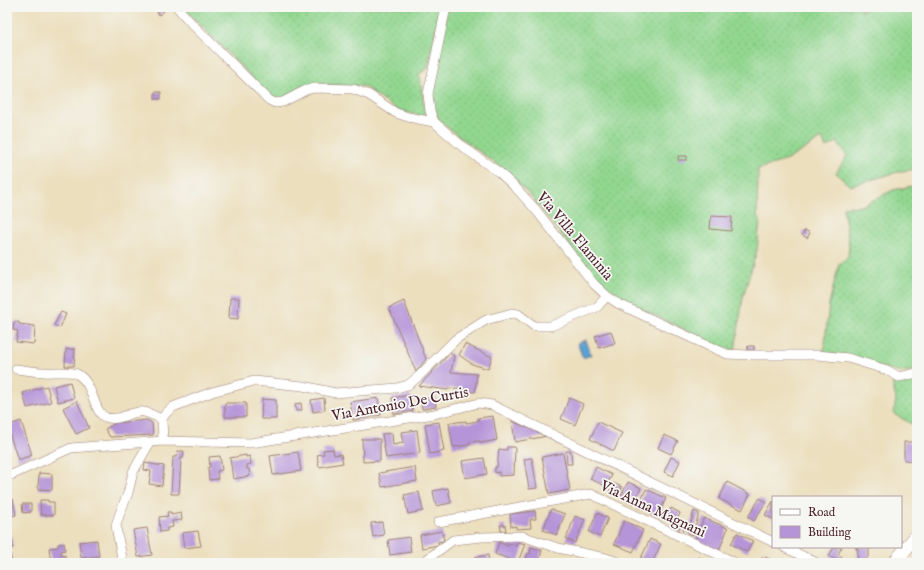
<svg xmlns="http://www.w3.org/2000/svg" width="924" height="570" font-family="'IM FELL English',serif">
<defs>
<pattern id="grass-dots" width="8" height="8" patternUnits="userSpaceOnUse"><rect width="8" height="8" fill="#92d790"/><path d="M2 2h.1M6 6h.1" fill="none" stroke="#7fb87c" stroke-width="1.8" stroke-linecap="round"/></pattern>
</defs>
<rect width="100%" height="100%" fill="#f6f6f2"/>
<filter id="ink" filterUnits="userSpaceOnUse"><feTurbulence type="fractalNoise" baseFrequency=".025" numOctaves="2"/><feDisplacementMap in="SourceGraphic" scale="8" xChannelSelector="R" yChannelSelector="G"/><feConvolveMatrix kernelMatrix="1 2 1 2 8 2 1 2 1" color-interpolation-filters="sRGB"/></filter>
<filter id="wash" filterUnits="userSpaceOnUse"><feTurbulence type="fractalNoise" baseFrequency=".012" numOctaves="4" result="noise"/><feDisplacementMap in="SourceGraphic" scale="16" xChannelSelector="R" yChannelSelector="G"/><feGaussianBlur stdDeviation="0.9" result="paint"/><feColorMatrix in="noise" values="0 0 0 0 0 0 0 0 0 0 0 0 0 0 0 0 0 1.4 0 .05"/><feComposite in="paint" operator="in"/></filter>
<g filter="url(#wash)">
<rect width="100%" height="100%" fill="#ecdfbe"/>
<path fill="url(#grass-dots)" stroke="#6e7b5e" d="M183,7H440L428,68L419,74L426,116L425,117L397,110L363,86L331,85L301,87L289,96L277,100L271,97Z
M448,7H860L862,12L864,7H917V169L901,171L850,186L836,173L847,156L837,142L826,148L822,138L787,160L758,169L757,217L760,220L757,250L743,297L735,351L719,346L621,299L608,291L594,276L530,195L504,170L443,124L436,114L432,105L433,78Z
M917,185V370L906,372H899L824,352L829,304L839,264L848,257L849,244L843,207L862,206L893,190Z
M917,377V427L894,414L896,397L893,390V380H904Z"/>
<path fill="#5aa2d1" stroke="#52607e" d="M586,340L591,355L583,358L577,343Z"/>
<g id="blocks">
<path fill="#b594d8" d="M159,7H162L165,10L159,15L156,10Z
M155,92H161V99H155Z
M678,156H687V160H678Z
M711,216L732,217L731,231L710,229Z
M805,230L810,233L807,238L802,235Z
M230,298H239L238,319L229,318Z
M404,301L426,359L416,372L389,308Z
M61,312L66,314L60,328L54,325Z
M14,322H19V324L35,326L34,344L16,342L18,331L13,330Z
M611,331L615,343L599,348L595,336Z
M465,344L492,357L488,369L472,364L459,355Z
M748,346H754V350H747Z
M66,349H75L74,366H65Z
M450,353L454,356L451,372L477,374L475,392L461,391V389L448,388V390L419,386Z
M7,379L11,392L10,393L11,397L7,398Z
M70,382L74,398L58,402L54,386Z
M47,386L51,402L27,408L23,393Z
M410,395L413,411L394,414L392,398Z
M324,398L325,410L313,412L311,400Z
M378,398L381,415L353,420L350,402Z
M435,398L436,407L422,409L421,400Z
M569,398L583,404L575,425L561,419Z
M262,399L276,400V419H261Z
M77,401L89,428L76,434L63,408Z
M225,403H246V417H225Z
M301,403L302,410L296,411L295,404Z
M493,416L497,440L481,443L480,441L469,442L470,445L453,447L449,423L466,421V423L478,421V418Z
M147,420L152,423L153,435L110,437L105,429L116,423Z
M21,421L32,455L18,460L7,426Z
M512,421L547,436L515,442Z
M439,422L444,451L430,454L425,424Z
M598,422L622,433L614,451L590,439Z
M417,430L420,453L386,458L382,434L392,433L393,445L403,443L401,432Z
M664,435L678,441L671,454L658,448Z
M362,439H380V461L363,462Z
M904,442H917V461L904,460Z
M507,447H515L514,475L499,476V472L495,473V467H497L499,449L507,450Z
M333,449L334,455L341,454L343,463L319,467L317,455L324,454L323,450Z
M177,451H184L183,458H181L179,494H171L173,457H176Z
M566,451H571L572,464H567Z
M298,452L301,471L273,475L270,456Z
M563,453L570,490L549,494L542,457Z
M246,455V457L250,456L251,464L247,465V469H249L250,476L233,479L230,458Z
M220,456L222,470L217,471L218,479L209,480L208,467H210L209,457Z
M671,457L680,461L673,476L664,472Z
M484,458L487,474L465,478L462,461Z
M532,458L537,488L529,489L524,459Z
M145,463L164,466L162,486L149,484L151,471L144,470Z
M415,467L417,481L382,487L379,473Z
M596,467L612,475L606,486L590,479Z
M39,473L52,474V490L38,489Z
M628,482L641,488L633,504L620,498Z
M727,482L750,494L742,510L719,499Z
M613,483L622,487L618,496L609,492Z
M448,488L451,503L436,506L433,491Z
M646,489L666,498L658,516L638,507Z
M419,492L423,511L408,514L404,495Z
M760,498L766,502L754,521L748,517Z
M13,499L16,515L7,517V500Z
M40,500H48V502H54V515H41Z
M773,501V519L765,515Z
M22,504H31V512L23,513Z
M671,508L680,513L676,523L666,518Z
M551,509L565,514L557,535L543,530Z
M535,511L536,519H530L531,528L516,529V526L511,527L510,514Z
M694,511L699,513L693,535L688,533Z
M167,512H171V515L181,513L182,520L172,521L173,527L167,528V531L160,532L159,517L168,516Z
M597,513L608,518L600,537L589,532Z
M575,516L585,520L575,543L566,539Z
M704,518L728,528L719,550L695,539Z
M624,521L643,530L633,552L614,544Z
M382,522L384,535L373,537L371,523Z
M682,523L685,525L682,532L678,530Z
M500,525H505L506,531H501Z
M147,528L152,555L138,557L133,530Z
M198,531L201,546L184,548L182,533Z
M442,531L444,541L438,542L439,545L422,548L420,535Z
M737,533L753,541L747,552L731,544Z
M7,536H11L13,548H9L12,563H7Z
M409,537L411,552L390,555L388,540Z
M650,539L661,544L652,563L641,558Z
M97,540L99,556L81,558L79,542Z
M499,542L508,546L510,543L516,546L518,542L525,544L518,562L495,554Z
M64,543L65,550L61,551L62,556L65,555V560L51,562L49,548L58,547V544Z
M531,547L542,550L539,563H525L528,553L530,554Z
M834,547H842L838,554L842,557L839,562L829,556Z
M856,547H869V556L862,563L857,562L858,549H856Z
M488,555L489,563H476L475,557Z
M763,556L779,563L760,562Z
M699,557L710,563H696Z
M549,559L560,562L559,563H547Z"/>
</g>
</g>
<g filter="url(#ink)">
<use href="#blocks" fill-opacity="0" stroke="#9b7f74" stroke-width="1"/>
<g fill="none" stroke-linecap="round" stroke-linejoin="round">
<g stroke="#9b7f74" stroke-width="10">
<path id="minor" d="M177,7L191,23L269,100L275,103L283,102L306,90L314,88L353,89L369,95L396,113L408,117L434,122
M446,7L428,94L430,111L434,122L463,147L500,173L516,188L536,210L594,284L607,296L619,304L702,343L727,354L748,355H817L848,358L887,370L899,377L917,373
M16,369C25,370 34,372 44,372C53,373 70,370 77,374C94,383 93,412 105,417C118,423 131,410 144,412C150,413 156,417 162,419
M163,441L162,419L166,413L173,407L212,392L254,381L303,386L335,393L397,388L408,385L419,376L456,339L486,320L512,313L518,314L534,326H551L597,307L607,296
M7,477L71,448L163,441L251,443L434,414L479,403L492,405L773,542
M438,522L591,494L736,563
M784,547L817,563
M120,563L122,558L117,532L116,525L120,513L128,493L133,472L150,442
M422,563L453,540L482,537L522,536L558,548L606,558L621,563"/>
</g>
<g stroke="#9b7f74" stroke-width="14">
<path id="secondary" d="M894,563L917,535"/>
</g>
<use href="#minor" stroke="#fff" stroke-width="9"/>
<use href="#secondary" stroke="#fff" stroke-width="13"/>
</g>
</g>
<g text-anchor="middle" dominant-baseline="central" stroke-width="3.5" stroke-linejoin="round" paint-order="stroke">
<g font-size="15" fill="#4a1f2b" stroke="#f6f6f2">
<text transform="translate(575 236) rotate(50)">Via Villa Flaminia</text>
<text transform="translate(400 404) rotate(-10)">Via Antonio De Curtis</text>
<text transform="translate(653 509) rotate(25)">Via Anna Magnani</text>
</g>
</g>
<rect width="924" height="570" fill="none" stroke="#f6f6f2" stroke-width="24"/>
<rect x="772" y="496" width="130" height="52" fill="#f6f6f2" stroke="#b1a0a2"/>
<rect x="780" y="509" width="20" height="6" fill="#ffffff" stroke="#b1a0a2"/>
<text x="808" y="516" font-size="12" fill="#4a1f2b">Road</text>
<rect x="780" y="526" width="20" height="12" fill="#b594d8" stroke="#b1a0a2"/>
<text x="808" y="536" font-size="12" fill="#4a1f2b">Building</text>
</svg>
